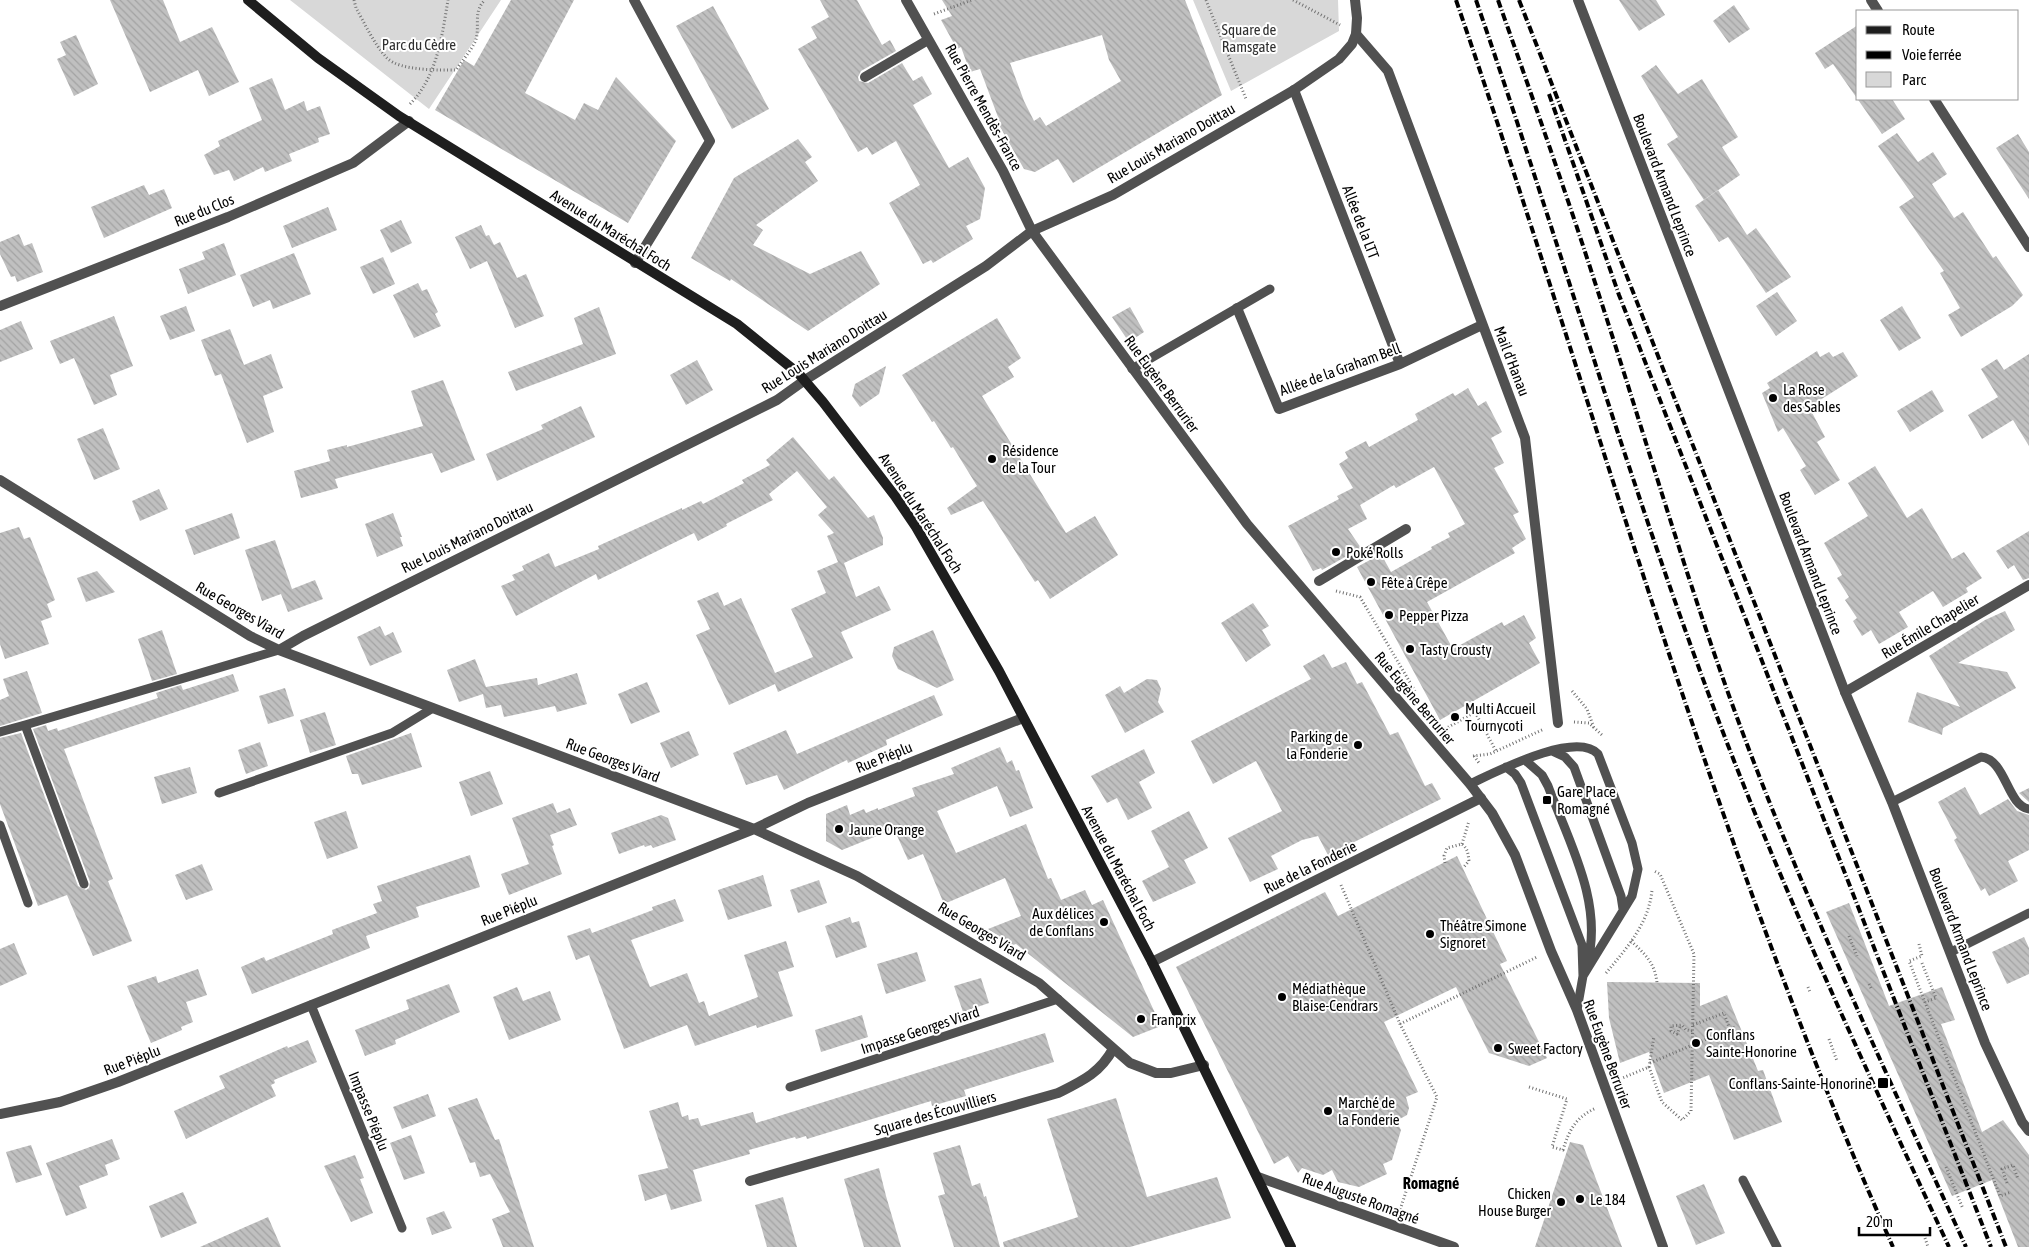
<svg xmlns="http://www.w3.org/2000/svg" width="2029" height="1247" font-family="'Asap Condensed',sans-serif">
<defs>
<pattern id="building-back-hatch" width="6" height="6" patternUnits="userSpaceOnUse" patternTransform="scale(1.25)"><rect width="6" height="6" fill="#c0c0c0"/><path d="M-1 5l2 2M0 0l6 6M5-1l2 2" fill="none" stroke="#a3a3a3"/></pattern>
</defs>
<rect width="100%" height="100%" fill="#fff"/>
<path fill="#d8d8d8" d="M290,0H501L429,109Z
M1193,0H1338L1339,31L1231,91Z"/>
<path fill="url(#building-back-hatch)" fill-rule="evenodd" d="M110,0H163L180,42L212,27L239,82L209,96L198,70L150,92Z
M511,0H574L525,93L575,120L584,103L598,110L616,77L676,141L628,223L435,110L464,60L474,66Z
M820,0H857L882,45L890,40L896,51L861,71L858,77L859,81L868,83L902,63L913,81L922,76L932,94L913,105L949,168L968,157L985,188L980,219L966,226L973,239L933,263L931,260L923,264L889,203L920,185L896,141L872,155L867,147L858,152L798,49L817,38L811,27L829,17Z
M942,0H1185L1222,95L1073,183L1058,159L1035,172L1024,169L995,118L998,117L980,69L970,72L961,47L957,49L941,20L952,16ZM1102,35L1109,60L1121,81L1046,126L1040,117L1034,121L1024,101L1010,63Z
M1619,0H1656L1665,15L1639,31Z
M1734,5L1750,29L1729,43L1713,21Z
M713,6L769,109L732,129L676,26Z
M1858,25V99H1892L1905,119L1882,134L1833,64L1825,69L1815,53Z
M76,35L98,84L74,96L57,59L66,55L60,42Z
M1656,65L1678,94L1702,79L1738,137L1722,147L1740,175L1704,200L1667,144L1678,137L1641,76Z
M272,78L285,110L304,101L307,111L320,106L330,134L318,138L319,142L289,154L292,161L265,172L263,167L234,181L229,170L214,175L204,155L220,146L218,141L262,120L249,88Z
M1897,133L1918,162L1933,152L1947,174L1932,184L1954,218L1963,212L1993,258L1996,256L2023,295L2012,306L1961,337L1948,315L1960,308L1940,273L1944,271L1899,207L1914,197L1878,146Z
M2018,134L2029,152V199L1996,148Z
M798,139L812,157L805,162L818,181L756,225L763,230L753,245L810,274L861,251L880,284L808,331L731,279L730,281L691,258L734,178Z
M144,185L149,195L164,189L172,208L104,238L91,207Z
M1718,190L1747,235L1756,228L1791,277L1766,293L1728,237L1719,242L1695,206Z
M328,207L337,230L292,248L283,226Z
M401,220L412,243L391,253L380,230Z
M481,225L486,236L489,235L494,245L500,242L517,278L526,274L544,316L515,328L487,261L470,269L455,237Z
M19,234L24,246L32,243L43,272L17,282L15,276L11,277L0,254V242Z
M224,243L236,275L188,294L179,269L205,259L202,252Z
M294,253L311,294L273,309L270,300L253,307L240,275Z
M383,257L395,284L373,294L360,267Z
M418,283L422,291L427,289L438,312L435,314L441,326L414,338L393,295Z
M1777,292L1797,321L1776,336L1756,306Z
M186,306L195,331L170,340L160,316Z
M1902,306L1921,338L1899,351L1880,320Z
M599,307L616,354L516,391L508,372L583,344L574,318Z
M1130,307L1144,332L1129,342L1112,317Z
M114,316L133,366L110,375L117,395L94,405L74,358L60,364L50,341Z
M997,318L1021,358L1008,367L1014,377L982,396L1066,533L1095,516L1118,555L1050,599L1038,580L1035,582L983,501L951,515L947,508L977,486L953,447L951,448L934,421L932,422L902,375Z
M21,321L33,349L0,362V330Z
M230,329L244,365L271,354L283,388L263,396L274,432L247,443L221,374L215,376L201,340Z
M1817,351L1820,357L1829,352L1833,357L1843,352L1858,376L1809,407L1825,437L1817,442L1840,480L1815,495L1800,470L1806,466L1783,428L1778,432L1762,393L1770,388L1767,383Z
M2029,354V446L2013,420L1982,439L1968,415L1998,397L1981,369L1997,359L2004,370Z
M697,360L713,390L686,405L670,375Z
M886,366L879,394L860,407L852,396L855,384Z
M443,380L475,460L441,473L432,453L335,479L338,488L301,498L294,471L330,461L327,450L347,445V447L423,426L411,391Z
M1468,388L1478,406L1486,401L1502,432L1491,438L1504,463L1494,468L1519,512L1513,515L1526,539L1512,548L1515,553L1427,602L1453,649L1502,622L1504,626L1524,615L1536,638L1529,643L1540,663L1440,720L1357,567L1381,554L1391,572L1432,549L1431,547L1450,537L1448,533L1465,524L1434,467L1396,488L1394,485L1360,505L1367,519L1348,529L1361,548L1322,570L1321,568L1313,571L1288,526L1339,499L1337,496L1353,488L1339,464L1348,458L1345,452L1366,441L1369,447L1418,420L1415,414L1453,393L1455,396Z
M1932,390L1944,411L1910,432L1897,411Z
M581,406L595,437L497,481L486,454L543,429L541,425Z
M103,428L120,469L94,480L77,439Z
M793,437L829,480L834,476L868,518L874,515L883,538V545L844,563L856,597L879,586L891,610L841,632L853,658L778,692L775,684L729,705L696,635L710,629L697,601L718,592L724,606L741,598L775,673L813,657L791,609L826,593L817,571L838,562L827,536L834,533L818,515L827,507L797,471L769,494L773,500L726,524L727,526L698,541L694,533L598,580L596,574L516,616L501,586L515,580L512,575L524,570L522,566L549,553L555,567L599,549L598,546L682,508V510L701,501L703,504L744,483L742,480L770,465L766,460Z
M1875,466L1907,518L1922,508L1952,559L1964,552L1982,578L1966,588L1968,592L1943,607L1933,591L1899,612L1908,627L1879,644L1871,630L1862,636L1853,621L1857,618L1845,600L1849,597L1837,578L1842,575L1824,543L1868,516L1848,483Z
M159,489L168,509L140,521L132,501Z
M232,513L240,538L194,555L185,530Z
M393,513L402,537H400L403,546L377,557L365,524Z
M19,527L24,539L30,537L55,600L47,604L52,617L41,621L49,644L5,659L0,644V533Z
M2029,531V578L2023,580L2014,565L2008,569L1996,551Z
M275,540L292,589L315,580L323,599L288,612L281,594L262,601L245,550Z
M97,571L115,592L86,602L77,578Z
M1253,603L1269,626L1262,630L1271,645L1246,662L1221,623Z
M2005,611L2015,630L1958,663L2007,672L2016,688L1943,728L1942,735L1908,722L1917,692L1960,707L1929,656L1985,620Z
M380,626L385,636L393,632L402,652L370,666L357,637Z
M162,630L177,674L152,681L138,639Z
M933,630L954,680L937,688L898,669L892,656L894,647Z
M1324,654L1332,668L1346,662L1357,684L1362,682L1390,735L1398,732L1425,786L1432,783L1441,799L1328,855L1318,836L1302,840L1271,856L1278,869L1250,882L1228,838L1282,811L1256,761L1213,784L1191,741L1311,679L1303,666Z
M475,659L486,687L537,678L538,685L577,673L587,704L557,712L555,706L504,717L501,705L486,708L483,694L459,702L447,670Z
M27,671L42,713L0,726V700L9,696L3,679Z
M233,674L239,691L64,749L113,879L108,881L132,941L93,956L67,895L38,906L0,804V738L21,733L78,886L86,890L89,888L90,882L33,729L46,725L48,731L57,728L58,731L158,698L156,693L181,685L183,690Z
M1147,679L1157,680L1161,689L1158,702L1164,712L1125,733L1105,695L1120,686L1124,693Z
M647,682L660,712L631,724L618,694Z
M285,688L294,716L268,724L259,696Z
M934,695L943,715L886,740L887,745L848,763L847,760L784,790L777,775L746,785L733,753L786,730L797,754Z
M325,712L336,745L310,753L300,720Z
M689,731L699,755L671,768L660,743Z
M411,733L422,767L362,785L358,774H352L346,756Z
M260,742L268,766L246,774L238,750Z
M1000,747L1007,763L1012,760L1016,771L1019,770L1033,808L1010,817L997,786L937,811L956,853L1026,824L1048,879L1051,878L1061,900L1085,890L1092,905L1103,900L1161,1026L1133,1037L1016,944L1013,945L988,929L1021,916L1005,878L944,904L923,854L908,860L894,829L842,850L826,841V814L847,805L850,815L864,809L866,813L878,808V810L915,796L912,788L954,774L951,768Z
M1144,749L1155,773L1139,782L1152,808L1128,820L1117,798L1107,803L1091,776Z
M190,767L197,793L162,804L154,777Z
M490,771L503,804L471,816L459,782Z
M1965,787L1980,815L2008,799L2017,811L2029,815V850L2008,861L2018,881L1989,896L1985,888L1981,891L1954,840L1957,838L1938,802Z
M2029,788V802L2019,793Z
M553,803L557,813L570,808L577,825L550,835L554,845L552,846L562,874L509,895L501,874L529,864L512,818Z
M346,811L358,848L327,859L314,822Z
M1189,811L1208,848L1184,860L1196,883L1153,902L1142,881L1169,867L1151,831Z
M661,815L668,818L676,840L653,848L651,845L645,847L644,845L619,854L611,833Z
M470,855L480,887L416,907L419,917L366,936L370,948L252,994L241,967L264,957L266,961L333,934L332,930L377,913L373,904L382,901L377,886Z
M1457,856L1507,961L1500,964L1547,1058L1529,1066L1489,1053L1456,987L1384,1022L1418,1092L1406,1097L1409,1108L1407,1115L1396,1121L1401,1130L1392,1160L1383,1164L1387,1174L1359,1187L1338,1182L1332,1170L1323,1175L1302,1168L1298,1173L1288,1156L1274,1164L1176,967L1325,892L1338,916Z
M202,864L213,890L186,900L175,875Z
M763,875L772,906L728,920L718,890Z
M819,880L827,903L798,913L790,890Z
M675,899L684,921L631,940L650,987L687,973L699,1003L704,1001L709,1016L758,997L744,955L786,941L794,967L778,972L793,1016L757,1028L756,1025L695,1046L687,1025L624,1049L589,955L576,960L567,936L590,928L592,933L653,910L652,907Z
M1849,903L1889,1006L1942,987L1955,1020L1941,1024L1982,1132L2003,1120L2029,1155V1247H2018L1992,1180L1952,1196L1826,912Z
M850,917L852,923L859,921L867,947L836,958L825,926Z
M2024,937L2029,948V974L2007,984L1992,952Z
M14,943L27,974L0,986V949Z
M917,952L926,981L886,994L877,964Z
M198,969L207,995L186,1002L193,1022L181,1027L182,1030L151,1043L127,986L156,976L158,983Z
M981,978L989,1003L963,1012L954,986Z
M1607,982L1700,983V1006L1727,995L1758,1071L1763,1070L1782,1122L1734,1140L1709,1075L1664,1093L1649,1052L1620,1063L1609,1018Z
M449,984L460,1012L395,1040L396,1044L365,1056L355,1030L409,1009L406,1000Z
M517,987L523,1001L550,991L561,1020L509,1040L493,997Z
M862,1015L868,1037L821,1052L815,1030Z
M1045,1033L1054,1062L964,1090L966,1096L932,1106L931,1101L807,1139L806,1136L796,1139L795,1137L749,1150L750,1154L693,1170L702,1201L671,1210L666,1194L645,1201L638,1175L668,1168L649,1111L678,1102L682,1117L688,1115L689,1120L698,1118L701,1126L753,1112L756,1123Z
M308,1040L317,1062L274,1080L275,1083L271,1085L276,1096L186,1139L174,1111L225,1088L219,1076L287,1046L288,1048Z
M428,1094L436,1116L402,1129L393,1107Z
M477,1098L495,1140L499,1139L534,1247H503L492,1219L510,1212L490,1174L480,1177L475,1162L470,1163L448,1108Z
M1116,1098L1147,1197L1217,1177L1231,1218L1130,1247H1004L1003,1242L1078,1217L1047,1119Z
M411,1135L425,1173L404,1180L390,1143Z
M112,1139L120,1159L105,1165L108,1175L79,1186L87,1208L66,1216L46,1163Z
M1570,1142L1583,1145L1622,1247H1535Z
M31,1145L42,1175L16,1183L6,1152Z
M960,1145L972,1186L980,1183L984,1197L986,1196L1000,1247H954L938,1196L945,1194L933,1153Z
M355,1155L364,1178L360,1179L373,1213L351,1222L324,1166Z
M879,1168L886,1196L901,1247H864L844,1179Z
M1704,1184L1725,1233L1696,1245L1676,1196Z
M183,1192L197,1223L161,1238L149,1206Z
M783,1197L797,1247H767L755,1205Z
M444,1211L452,1228L432,1235L426,1218Z
M268,1217L281,1247H200Z"/>
<g fill="none" stroke-linecap="round" stroke-linejoin="round">
<path stroke="#737373" stroke-width="3" stroke-dasharray="1 2.5" stroke-linecap="butt" d="M354,0L356,8C365,24 374,44 387,58C400,71 439,70 456,70C462,61 470,52 475,42C481,28 472,12 485,0
M1206,0L1246,99
M1293,0L1340,25
M934,14L972,0
M410,104C437,77 442,36 448,0
M1336,591L1360,597L1415,691
M1572,691L1587,709L1594,728
M1574,722L1589,723L1603,736
M1445,729L1475,712L1496,751
M1473,756L1490,754L1544,729
M1474,756L1479,763
M1462,844L1469,821
M1445,863L1444,856L1447,848L1462,844C1468,849 1468,854 1469,861L1463,868
M1341,885L1400,1024L1437,1097L1400,1210
M1849,936L1857,956
M1631,941C1645,954 1655,963 1657,983
M1919,944L1922,956L1909,961L2000,1196L2011,1192
M1922,963L1936,998L1925,1002
M1606,973C1627,948 1649,923 1652,890
M1869,984L1871,988
M1808,987L1810,992
M1400,1024L1537,957
M1693,1025L1724,1013L1730,1030
M1680,1027L1677,1034L1671,1031V1026L1682,1025L1686,1030L1693,1031
M1829,1039L1837,1061
M1650,1063L1735,1027
M1649,1067L1662,1102L1682,1120L1691,1111L1694,954L1660,874L1654,871
M1620,1079L1649,1067L1654,1036
M1529,1087L1567,1099L1552,1147L1563,1150C1569,1130 1576,1117 1596,1108
M1946,1167L1963,1209
M2007,1183L2002,1169L2013,1165L2018,1179
M1925,1238L1928,1247"/>
<path stroke="#515151" stroke-width="9" d="M1132,369L1270,289
M0,732L25,725
M1552,751L1565,757L1574,767L1621,896L1623,909
M1525,760L1542,775L1548,786C1569,842 1604,904 1587,964
M1506,767L1515,774L1521,783L1582,945L1583,976L1577,1010
M1470,784C1496,772 1576,730 1598,754L1632,843L1638,869L1632,896L1583,976
M219,793L392,733L433,708
M1892,802L1981,757C2006,759 2007,806 2029,809
M0,825L28,903
M84,884L25,725L279,650
M1951,952L2029,913
M311,1005L402,1228
M790,1087L1058,999
M1743,1180L1777,1247"/>
<path stroke="#515151" stroke-width="10" d="M1356,34L1388,71L1525,438L1558,723
M1294,90L1400,364
M1237,308L1279,409L1400,364L1482,325
M1319,581L1406,529"/>
<path stroke="#515151" stroke-width="10" d="M634,0L710,141L635,263
M906,0L1003,171L1032,231
M1871,0L1878,11
M865,77L928,40
M1934,99L2029,247
M0,306L228,217L353,163L409,121
M0,480L250,636L279,650L754,829L857,876L1039,983L1130,1063L1156,1073H1171L1204,1065
M279,650L303,636L777,400L805,380
M1845,692L2029,585
M1152,962L1481,798
M0,1114L60,1102L118,1082L754,829L808,803L1023,718
M1258,1177L1454,1247
M750,1181L1058,1093C1082,1081 1100,1073 1113,1049"/>
<path stroke="#515151" stroke-width="10" d="M1578,0L1845,692L1892,802L1985,1043L2022,1122L2029,1131
M1032,231L1247,524L1470,784L1492,813L1515,855L1551,951L1577,1010L1663,1247
M805,380L986,266L1032,231L1113,195L1294,90L1339,59L1352,44L1356,34L1357,18L1355,0"/>
<path stroke="#1e1e1e" stroke-width="10" d="M248,0L318,58L399,116L737,324L799,374L823,402L895,496L916,527L999,671L1152,962L1291,1247"/>
<path stroke="#000" stroke-width="4" stroke-dasharray="8 2.5 1 2.5" stroke-linecap="butt" d="M1456,0C1599,416 1713,844 1893,1247
M1476,0C1557,235 1626,474 1713,706C1782,890 1866,1069 1949,1247
M1498,0C1533,99 1568,198 1600,298C1645,436 1685,575 1735,712C1802,895 1885,1070 1966,1247
M1519,0L2006,1247
M1549,94L1619,295L1991,1247"/>
</g>
<g fill="#000" stroke="#fff" stroke-width="2">
<circle cx="1773" cy="398" r="5"/>
<circle cx="992" cy="459" r="5"/>
<circle cx="1336" cy="552" r="5"/>
<circle cx="1371" cy="582" r="5"/>
<circle cx="1389" cy="615" r="5"/>
<circle cx="1410" cy="649" r="5"/>
<circle cx="1455" cy="717" r="5"/>
<circle cx="1358" cy="745" r="5"/>
<rect x="1542" y="795" width="10" height="10" rx="2.5"/>
<circle cx="839" cy="829" r="5"/>
<circle cx="1104" cy="922" r="5"/>
<circle cx="1430" cy="934" r="5"/>
<circle cx="1282" cy="997" r="5"/>
<circle cx="1141" cy="1019" r="5"/>
<circle cx="1696" cy="1043" r="5"/>
<circle cx="1498" cy="1048" r="5"/>
<rect x="1877" y="1077" width="12" height="12" rx="2.5"/>
<circle cx="1328" cy="1111" r="5"/>
<circle cx="1580" cy="1199" r="5"/>
<circle cx="1561" cy="1202" r="5"/>
</g>
<g text-anchor="middle" dominant-baseline="central" stroke-width="4" stroke-linejoin="round" paint-order="stroke">
<g font-size="15" fill="#2f2f2f" stroke="#fff">
<text x="1249" y="29">Square de<tspan x="1249" dy="17">Ramsgate</tspan></text>
<text x="419" y="44">Parc du Cèdre</text>
</g>
<g font-size="15" fill="#000" stroke="#fff">
<text transform="translate(984 107) rotate(61)">Rue Pierre Mendès-France</text>
<text transform="translate(1171 143) rotate(-30)">Rue Louis Mariano Doittau</text>
<text transform="translate(1665 185) rotate(69)">Boulevard Armand Leprince</text>
<text transform="translate(204 210) rotate(-22)">Rue du Clos</text>
<text transform="translate(1361 222) rotate(69)">Allée de la LTT</text>
<text transform="translate(611 230) rotate(32)">Avenue du Maréchal Foch</text>
<text transform="translate(824 351) rotate(-32)">Rue Louis Mariano Doittau</text>
<text transform="translate(1512 361) rotate(69)">Mail d'Hanau</text>
<text transform="translate(1340 369) rotate(-20)">Allée de la Graham Bell</text>
<text transform="translate(1162 384) rotate(54)">Rue Eugène Berrurier</text>
<text transform="translate(921 513) rotate(57)">Avenue du Maréchal Foch</text>
<text transform="translate(467 537) rotate(-26)">Rue Louis Mariano Doittau</text>
<text transform="translate(1811 563) rotate(69)">Boulevard Armand Leprince</text>
<text transform="translate(240 610) rotate(30)">Rue Georges Viard</text>
<text transform="translate(1930 626) rotate(-31)">Rue Émile Chapelier</text>
<text transform="translate(1415 698) rotate(50)">Rue Eugène Berrurier</text>
<text transform="translate(884 757) rotate(-22)">Rue Piéplu</text>
<text transform="translate(613 760) rotate(21)">Rue Georges Viard</text>
<text transform="translate(1310 867) rotate(-26)">Rue de la Fonderie</text>
<text transform="translate(1119 868) rotate(62)">Avenue du Maréchal Foch</text>
<text transform="translate(509 910) rotate(-22)">Rue Piéplu</text>
<text transform="translate(982 931) rotate(31)">Rue Georges Viard</text>
<text transform="translate(1961 939) rotate(69)">Boulevard Armand Leprince</text>
<text transform="translate(920 1030) rotate(-18)">Impasse Georges Viard</text>
<text transform="translate(1608 1054) rotate(70)">Rue Eugène Berrurier</text>
<text transform="translate(132 1060) rotate(-21)">Rue Piéplu</text>
<text transform="translate(369 1111) rotate(68)">Impasse Piéplu</text>
<text transform="translate(935 1113) rotate(-16)">Square des Écouvilliers</text>
<text transform="translate(1361 1198) rotate(20)">Rue Auguste Romagné</text>
</g>
<g font-size="15" fill="#000" stroke="#fff" text-anchor="start">
<text x="1783" y="389">La Rose<tspan x="1783" dy="17">des Sables</tspan></text>
<text x="1002" y="450">Résidence<tspan x="1002" dy="17">de la Tour</tspan></text>
<text x="1346" y="552">Poké Rolls</text>
<text x="1381" y="582">Fête à Crêpe</text>
<text x="1399" y="615">Pepper Pizza</text>
<text x="1420" y="649">Tasty Crousty</text>
<text x="1465" y="708">Multi Accueil<tspan x="1465" dy="17">Tournycoti</tspan></text>
<text x="1348" y="736" text-anchor="end">Parking de<tspan x="1348" dy="17">la Fonderie</tspan></text>
<text x="1557" y="791">Gare Place<tspan x="1557" dy="17">Romagné</tspan></text>
<text x="849" y="829">Jaune Orange</text>
<text x="1094" y="913" text-anchor="end">Aux délices<tspan x="1094" dy="17">de Conflans</tspan></text>
<text x="1440" y="925">Théâtre Simone<tspan x="1440" dy="17">Signoret</tspan></text>
<text x="1292" y="988">Médiathèque<tspan x="1292" dy="17">Blaise-Cendrars</tspan></text>
<text x="1151" y="1019">Franprix</text>
<text x="1706" y="1034">Conflans<tspan x="1706" dy="17">Sainte-Honorine</tspan></text>
<text x="1508" y="1048">Sweet Factory</text>
<text x="1872" y="1083" text-anchor="end">Conflans-Sainte-Honorine</text>
<text x="1338" y="1102">Marché de<tspan x="1338" dy="17">la Fonderie</tspan></text>
<text x="1551" y="1193" text-anchor="end">Chicken<tspan x="1551" dy="17">House Burger</tspan></text>
<text x="1590" y="1199">Le 184</text>
</g>
<g font-size="16" font-weight="bold" fill="#000" stroke="#fff">
<text x="1431" y="1183">Romagné</text>
</g>
</g>
<rect x="1856" y="10" width="162" height="90" fill="#ffffff" stroke="#999999"/>
<rect x="1866" y="26" width="25" height="8" fill="#1e1e1e" stroke="#999999"/>
<text x="1902" y="35" font-size="15" fill="#000000">Route</text>
<rect x="1866" y="51" width="25" height="8" fill="#000000" stroke="#999999"/>
<text x="1902" y="60" font-size="15" fill="#000000">Voie ferrée</text>
<rect x="1866" y="72" width="25" height="15" fill="#d8d8d8" stroke="#999999"/>
<text x="1902" y="85" font-size="15" fill="#000000">Parc</text>
<path d="M1859 1227v8h71v-8" fill="none" stroke="#000000" stroke-width="2.5"/>
<text x="1866" y="1227" font-size="15" fill="#000000" stroke="#ffffff" stroke-width="4" paint-order="stroke">20 m</text>
</svg>
